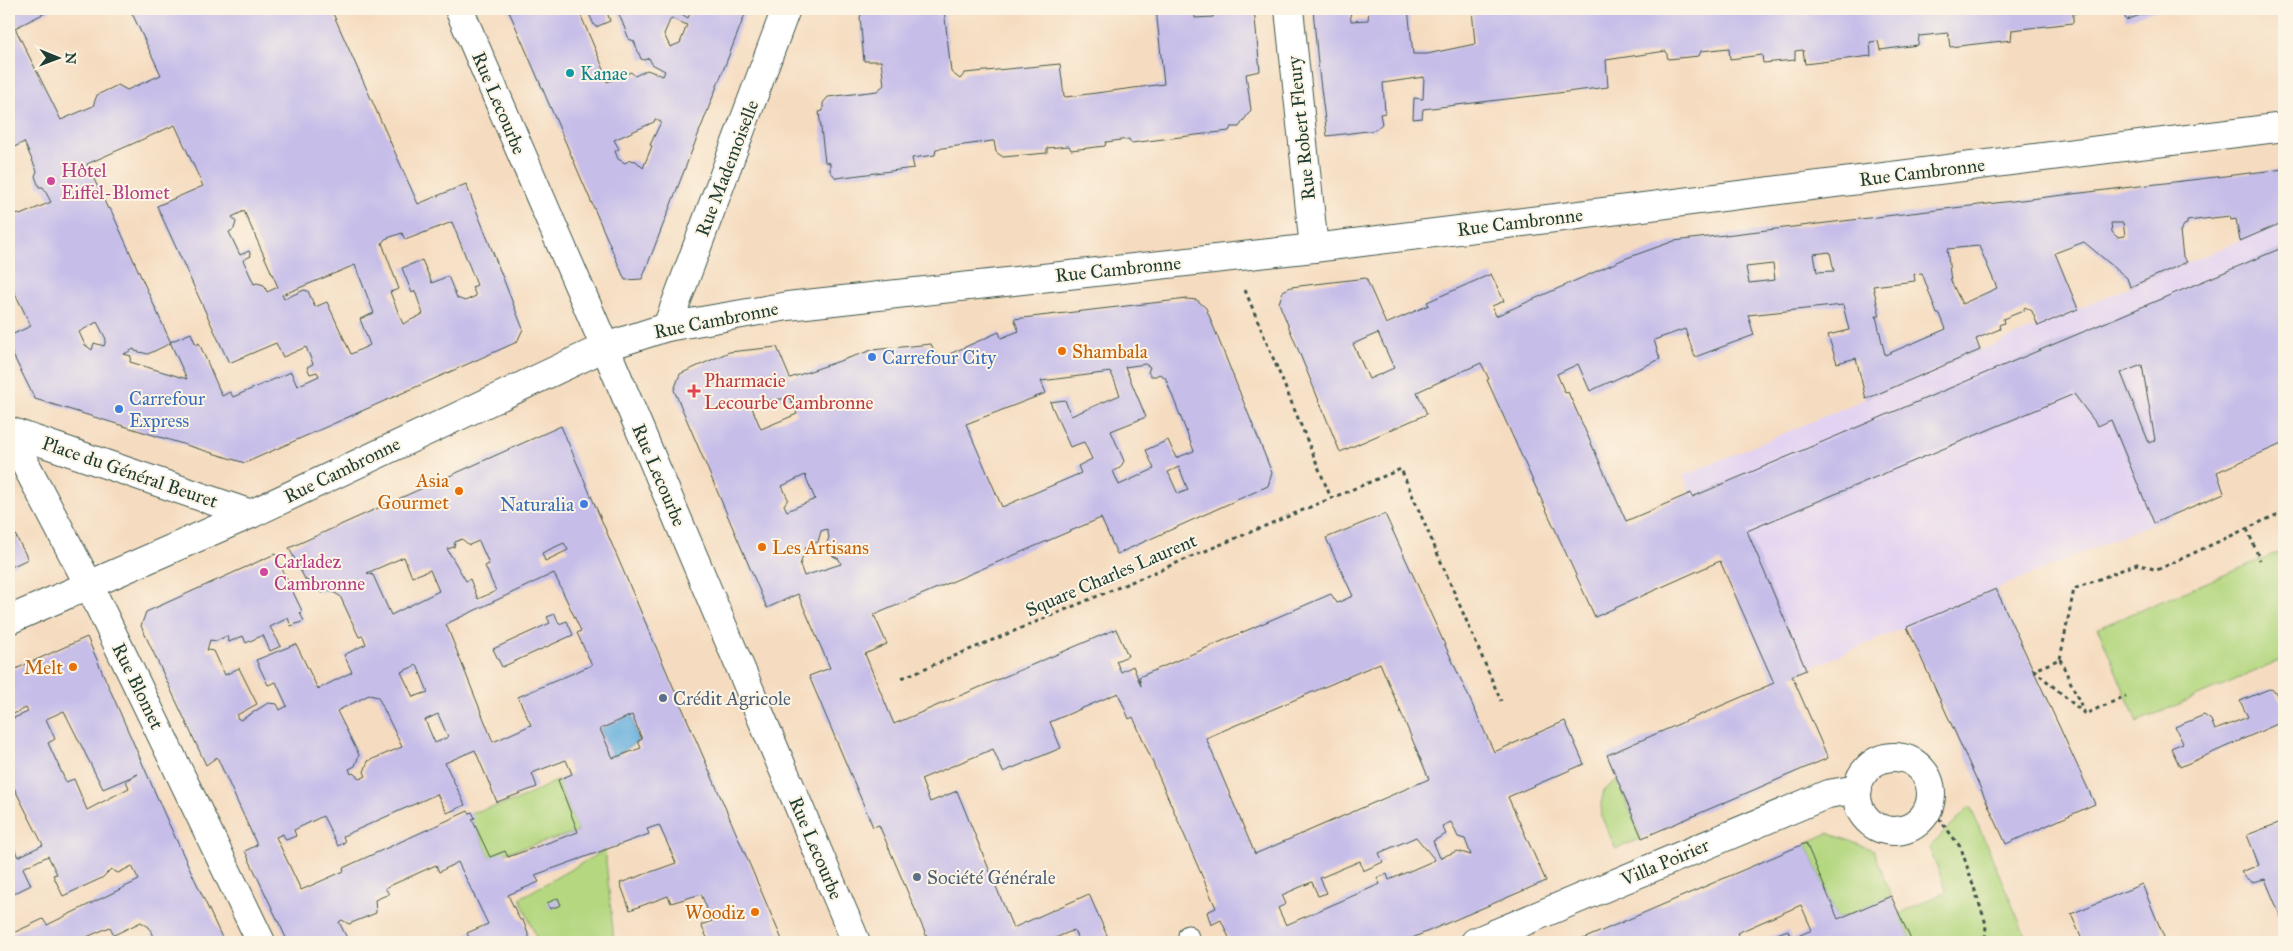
<svg xmlns="http://www.w3.org/2000/svg" width="2293" height="951" font-family="'IM FELL Great Primer',serif">
<rect width="100%" height="100%" fill="#fcf5e5"/>
<filter id="ink" filterUnits="userSpaceOnUse"><feTurbulence type="fractalNoise" baseFrequency=".02" numOctaves="2"/><feDisplacementMap in="SourceGraphic" scale="10" xChannelSelector="R" yChannelSelector="G"/><feConvolveMatrix kernelMatrix="1 2 1 2 8 2 1 2 1" color-interpolation-filters="sRGB"/></filter>
<filter id="wash" filterUnits="userSpaceOnUse"><feTurbulence type="fractalNoise" baseFrequency=".0096" numOctaves="4" result="noise"/><feDisplacementMap in="SourceGraphic" scale="20" xChannelSelector="R" yChannelSelector="G"/><feGaussianBlur stdDeviation="1.12" result="paint"/><feColorMatrix in="noise" values="0 0 0 0 0 0 0 0 0 0 0 0 0 0 0 0 0 1.4 0 .05"/><feComposite in="paint" operator="in"/></filter>
<g filter="url(#wash)">
<rect width="100%" height="100%" fill="#f5dcc0"/>
<path fill="#e3d3f2" d="M2284,222V443L2217,472L2224,493L1774,683L1683,476Z"/>
<path fill="#b4d780" stroke="#6a8a5a" d="M2281,551L2284,559V659L2137,722L2098,628Z
M558,780L578,832L490,857L469,813L516,801Z
M1617,780L1642,838L1616,849L1602,818L1601,804L1604,790Z
M1970,806L2028,942H1912L1899,914L1947,891L1929,848Z
M1828,833L1874,850L1891,896L1838,919L1806,843Z
M605,850L614,942H538L520,898Z"/>
<path fill="#65afdd" stroke="#427688" d="M632,715L638,741L613,758L600,729Z"/>
<g id="blocks">
<path fill="#c6bde9" fill-rule="evenodd" d="M17,9H53L15,28L61,120L93,106L97,95L118,85L127,90L161,75L130,9H331L418,204L466,184L523,329L517,342L245,463L35,399L9,347V336L31,326L9,281V203L13,211L20,215L51,202L43,187H39L35,176L37,171L24,142L9,150V13ZM175,125L203,186L157,206L229,363L276,343L283,357L306,347L313,364L307,367L310,374L317,372L319,376L297,386L291,372L233,397L230,392L222,396L199,343L196,345L191,333L170,342L187,379L130,362L131,356L124,354L134,349L135,351L148,354L171,343L110,208L108,209L87,164ZM244,211L278,287L267,292L264,285L257,283L254,284L243,260L251,256L249,251L240,255L229,232L234,229L236,222L232,217ZM452,222L477,285L472,287L476,296L465,301L457,298L448,276L432,283L422,260L402,268L412,293L415,291L423,314L403,324L390,292L399,289L382,243L385,239L402,233L405,240ZM355,265L374,313L360,319L370,345L351,354L327,302L315,307L308,291L304,290L284,299L282,295ZM97,322L106,339L104,346L94,343L92,350L85,345L79,332Z
M508,9H578L605,72L603,74L607,82L631,72L635,76L647,70L663,76L665,71L652,64L649,58L644,60L641,59L634,41L629,39L617,9H682L680,13L688,18L692,9H747L642,279L625,280ZM671,18L687,25L680,43L670,47L664,34ZM655,119L661,122L650,145L652,146L643,168L636,161L630,160L625,163L618,159L615,151L619,149L614,140L654,122Z
M587,9H606L610,21L596,27L594,25Z
M864,9H944L951,72L960,79L965,73L1060,64L1064,96L1066,97L1164,84L1156,9H1194L1195,18L1213,17V9H1254L1260,71L1246,74L1251,110L1239,127H1231L1229,131L1131,143L1129,139L1106,142L1105,146L1071,150L1069,146L1047,148V153L1003,157L996,152L994,141H992L936,149L935,155L912,158L914,168L836,178L830,171V163L825,162L819,112L823,111V103L828,97L877,91L884,85L881,61H864L860,17Z
M1313,9H1350L1351,21L1368,20L1369,9H1408L1413,54H1427L1475,44L1472,9H2088L2073,14V23L2012,30L2011,40L1950,47L1948,33L1919,36L1918,45L1880,50L1878,41L1870,42L1871,56L1805,64L1803,50L1795,51V60L1763,63L1762,55L1730,59L1729,48L1701,51L1699,56L1668,59L1666,51L1606,60L1608,87L1423,109L1422,118L1413,119L1414,98L1423,99L1424,77L1383,83L1385,113L1380,114L1382,124L1375,130L1327,136L1318,64Z
M2122,9H2158L2126,20Z
M2284,169V222L2240,241L2236,219L2231,220L2230,216L2187,221V224L2184,225L2180,232L2183,257L2187,262L2130,287L2127,278L2084,242L2055,253L2078,309L2038,326L2032,311L2025,307L2023,311L2003,319L2004,323L1999,325L2000,329L1976,339L1980,350L1866,399L1856,358L1837,363L1828,335L1849,330L1843,305L1748,315L1754,335L1695,357L1685,329L1654,340L1660,359L1590,391L1578,364L1557,374L1565,393L1568,392L1626,521L1691,493L1692,497L2284,247V443L2217,472L2224,493L2154,523L2111,420L2098,426L2074,394L1747,531L1806,670L1792,676L1828,758L1642,838L1607,755L1774,683L1720,561L1595,617L1487,380L1489,379L1481,363L1417,392L1427,414L1340,452L1279,303L1283,291L1291,287L1366,278L1386,324L1429,305L1427,302L1491,274L1504,301L1492,306L1496,316L1624,259L1674,241ZM2111,223H2123L2125,236L2117,237L2112,232ZM1979,246L1997,288L1962,304L1951,281L1947,249ZM1830,252L1834,271L1817,272L1814,254ZM1773,264L1775,280L1749,283L1746,267ZM1922,273L1937,314H1940L1946,329L1885,355L1876,316H1880L1873,286L1915,281L1914,274ZM1378,333L1394,368L1369,379L1353,344ZM2142,365L2155,440L2149,443L2121,373Z
M1187,299L1197,300L1206,308L1272,473L1268,486L1117,554L1101,518L874,615L887,644L865,654L894,724L1116,629L1128,656L1116,661L1121,672L1133,666L1141,686L1139,677L1331,594L1337,603L1353,596L1326,538L1385,514L1494,752L1565,721L1584,764L1508,797L1546,881L1403,942H1231L1221,920L1211,925L1207,912L1216,908L1133,717L1129,719L1118,693L1050,722L1061,748L1003,772L993,749L921,779L930,802L957,791L1013,928L1089,894L1110,942H1079L1074,930L1046,942H929L879,825L873,827L809,676L830,668L798,594L767,608L674,390L680,374L729,352L777,347L790,378L872,350L931,344L938,359L999,332L1001,338L1019,331L1014,319ZM1145,364L1150,367L1148,372L1151,376H1156L1159,374L1165,377L1194,451L1176,458L1168,440L1146,450L1154,469L1119,485L1113,471L1120,468L1124,461L1111,431L1146,417L1125,367ZM1111,372L1120,395L1071,416L1065,400L1050,402L1070,447L1084,442L1092,459L1078,466L1081,473L1002,507L966,424L1046,393L1041,381ZM790,398L797,414L761,429L752,408L755,402ZM1179,467L1188,490L1178,494L1168,472ZM805,475L815,499L787,511L784,505L788,499L782,486ZM827,529L829,537L827,543L833,556L839,559L841,564L804,576L800,565L806,547L818,542L821,531ZM1380,663L1429,779L1255,854L1206,738ZM1451,822L1458,837L1465,839L1471,855L1457,851L1440,858L1433,841L1446,834L1442,826ZM1416,837L1435,860L1389,880L1387,874L1377,878L1380,884L1286,925L1278,908L1286,904L1282,895L1312,882L1318,896L1327,893L1320,878L1360,861L1363,871L1383,862L1379,853Z
M561,426L783,942H721L720,940L709,942L701,925L712,921L701,894L671,903L668,896L630,910L620,883L676,863L659,825L647,829L649,834L535,875L539,882L508,895L520,920H523L531,942H471L467,933L488,924L458,862L439,872L436,865L385,888L389,894L375,900L376,913L349,924L342,920L339,922L349,942H288L245,851L257,845L217,757L206,765L141,626L146,612L275,554L302,611L300,613L304,621L291,626L288,618L270,627L281,646L270,651L263,635L246,643L243,636L229,642L227,636L216,641L210,640L207,650L214,651L225,675L239,668L257,704L237,715V718L241,720L268,703L277,704L280,710L287,706L276,682L268,685L256,660L296,644L318,689L352,672L344,655L366,644L363,636L359,637L340,596L327,589L323,593L315,590L314,585L316,582L311,580L306,581L289,548ZM462,539L469,545L479,541L489,564L485,566L496,591L478,599L470,579L466,581L447,549L454,547L455,542ZM564,543L568,550L545,561L542,553ZM404,557L412,577L430,570L439,591L391,615L373,575L367,573ZM554,573L581,631L577,633L592,665L518,697L531,725L493,742L446,624ZM417,665L428,692L413,697L401,672ZM369,695L378,697L402,747L368,761L364,772L366,776L360,779L353,773L351,774L349,769L355,766L359,755L337,711ZM438,714L448,737L435,743L425,720ZM632,715L642,739L638,741L641,748L613,758L600,729ZM475,750L497,802L537,787L532,773L566,760L572,774L558,780L578,832L508,857L505,851L490,857L472,819L475,818L472,812L469,813L468,811L343,868L344,871L301,890L276,837L283,834L286,840L296,836L294,830L323,816L338,846L345,842L343,836L437,794L447,813L465,805L445,763Z
M9,523L28,559L9,568Z
M1996,589L2095,804L2006,844L1907,627Z
M555,614L559,624L567,621L573,635L502,667L493,649L550,623L547,617Z
M87,637L168,822L224,942H155L149,927L141,922L114,935L110,927L82,939V942H9V935L43,919L47,925L139,880L132,866L118,873L111,869L102,878L63,896L53,875L57,874L48,856L23,868L31,885L9,896V838L18,857L43,845L9,778V720L28,712L26,708L9,716V672ZM64,711L103,789L138,774L126,781L129,788L87,810L74,779L66,782L48,743L55,739L46,719Z
M2269,689L2274,690L2281,703L2284,701V721L2180,767L2171,748L2183,743L2175,727L2204,715L2211,720L2215,730L2248,717L2240,701Z
M2284,821V925L2265,879L2252,882L2246,878L2241,872L2259,865L2247,835Z
M1806,843L1838,919L1891,896L1912,942H1771L1769,937L1788,930L1791,939L1812,930L1801,905L1737,933L1741,942H1576Z
M2142,884L2166,942H2083L2071,914Z
M558,898L561,905L550,909L547,903Z"/>
</g>
</g>
<g filter="url(#ink)">
<use href="#blocks" fill-opacity="0" stroke="#3f5549" stroke-width="1"/>
<g fill="none" stroke-linecap="round" stroke-linejoin="round">
<g stroke="#3f5549" stroke-width="21">
<path id="lane" d="M1188,935L1191,942"/>
</g>
<g stroke="#3f5549" stroke-width="30">
<path id="street" d="M1289,9L1314,248
M667,327L786,9
M9,431L251,514
M9,433L89,585L261,942
M1857 794a37 37 0 1 1 74 0a37 37 0 1 1-74 0Z
M1475,942L1828,794L1858,789"/>
</g>
<g stroke="#3f5549" stroke-width="30">
<path id="secondary" d="M459,9L605,347L856,942
M9,620L251,514L605,347L667,327L788,306L1314,248L2284,127"/>
</g>
<path stroke="#3f5549" stroke-width="3" stroke-dasharray="4 4" stroke-linecap="butt" d="M1245,290L1331,498
M2247,529L2260,560
M2060,659L2085,714L2126,696
M902,678L1401,469L1501,701
M2085,714L2034,670L2060,659L2074,589L2137,564L2157,570L2276,515L2284,518
M1929,805L1961,848L1986,924L1985,942"/>
<use href="#lane" stroke="#fff" stroke-width="19"/>
<use href="#street" stroke="#fff" stroke-width="28"/>
<use href="#secondary" stroke="#fff" stroke-width="28"/>
</g>
</g>
<circle fill="#0f9aa8" stroke="#fcf5e5" stroke-width="2" cx="570" cy="73" r="5"/>
<g fill="#d1479c" stroke="#fcf5e5" stroke-width="2">
<circle cx="51" cy="181" r="5"/>
<circle cx="264" cy="572" r="5"/>
</g>
<g fill="#e8710a" stroke="#fcf5e5" stroke-width="2">
<circle cx="1062" cy="351" r="5"/>
<circle cx="459" cy="491" r="5"/>
<circle cx="762" cy="547" r="5"/>
<circle cx="73" cy="667" r="5"/>
<circle cx="755" cy="912" r="5"/>
</g>
<g fill="#3f7fe0" stroke="#fcf5e5" stroke-width="2">
<circle cx="872" cy="357" r="5"/>
<circle cx="119" cy="409" r="5"/>
<circle cx="584" cy="504" r="5"/>
</g>
<path fill="#e0444e" stroke="#fcf5e5" stroke-width="2" d="M691.5 383.5h5v5h5v5h-5v5h-5v-5h-5v-5h5z"/>
<g fill="#5c6f8a" stroke="#fcf5e5" stroke-width="2">
<circle cx="663" cy="698" r="5"/>
<circle cx="917" cy="877" r="5"/>
</g>
<g text-anchor="middle" dominant-baseline="central" stroke-width="4" stroke-linejoin="round" paint-order="stroke">
<g font-size="19" fill="#0d838f" stroke="#fcf5e5" text-anchor="start">
<text x="580" y="73">Kanae</text>
</g>
<g font-size="19" fill="#1f3d34" stroke="#fcf5e5">
<text transform="translate(499 103) rotate(67)">Rue Lecourbe</text>
<text transform="translate(1301 128) rotate(-96)">Rue Robert Fleury</text>
<text transform="translate(727 168) rotate(-69)">Rue Mademoiselle</text>
<text transform="translate(1922 172) rotate(-7)">Rue Cambronne</text>
<text transform="translate(1520 222) rotate(-7)">Rue Cambronne</text>
<text transform="translate(1118 269) rotate(-6)">Rue Cambronne</text>
<text transform="translate(716 320) rotate(-11)">Rue Cambronne</text>
<text transform="translate(342 470) rotate(-26)">Rue Cambronne</text>
<text transform="translate(130 472) rotate(19)">Place du Général Beuret</text>
<text transform="translate(659 475) rotate(67)">Rue Lecourbe</text>
<text transform="translate(1111 575) rotate(-23)">Square Charles Laurent</text>
<text transform="translate(138 686) rotate(64)">Rue Blomet</text>
<text transform="translate(816 848) rotate(67)">Rue Lecourbe</text>
<text transform="translate(1665 862) rotate(-23)">Villa Poirier</text>
</g>
<g font-size="19" fill="#b23c85" stroke="#fcf5e5" text-anchor="start">
<text x="61" y="170">Hôtel<tspan x="61" dy="22">Eiffel-Blomet</tspan></text>
<text x="274" y="561">Carladez<tspan x="274" dy="22">Cambronne</tspan></text>
</g>
<g font-size="19" fill="#c56008" stroke="#fcf5e5" text-anchor="end">
<text x="1072" y="351" text-anchor="start">Shambala</text>
<text x="449" y="480">Asia<tspan x="449" dy="22">Gourmet</tspan></text>
<text x="772" y="547" text-anchor="start">Les Artisans</text>
<text x="63" y="667">Melt</text>
<text x="745" y="912">Woodiz</text>
</g>
<g font-size="19" fill="#366cbe" stroke="#fcf5e5" text-anchor="start">
<text x="882" y="357">Carrefour City</text>
<text x="129" y="398">Carrefour<tspan x="129" dy="22">Express</tspan></text>
<text x="574" y="504" text-anchor="end">Naturalia</text>
</g>
<g font-size="19" fill="#be3a42" stroke="#fcf5e5" text-anchor="start">
<text x="704" y="380">Pharmacie<tspan x="704" dy="22">Lecourbe Cambronne</tspan></text>
</g>
<g font-size="19" fill="#4e5e75" stroke="#fcf5e5" text-anchor="start">
<text x="673" y="698">Crédit Agricole</text>
<text x="927" y="877">Société Générale</text>
</g>
</g>
<rect width="2293" height="951" fill="none" stroke="#fcf5e5" stroke-width="30"/>
<g transform="translate(58 58) rotate(91)" stroke="#fcf5e5" stroke-width="4" paint-order="stroke">
<path d="M0-4L9 19L0 12L-9 19Z" fill="#1f3d34"/>
<text y="-8" font-size="14" font-weight="bold" text-anchor="middle" fill="#1f3d34">N</text>
</g>
</svg>
